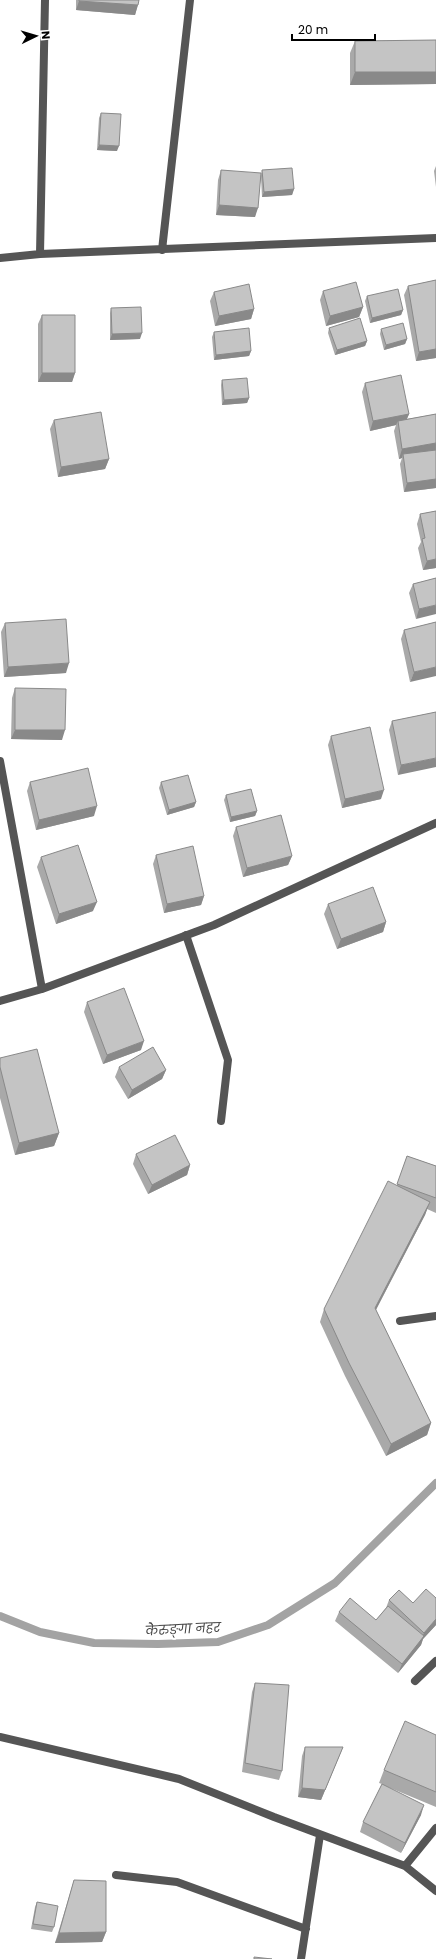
<svg xmlns="http://www.w3.org/2000/svg" width="436" height="1959" font-family="Poppins,'Noto Sans Devanagari',sans-serif">
<rect width="100%" height="100%" fill="#fff"/>
<g fill="none" stroke-linecap="round" stroke-linejoin="round">
<path stroke="#a3a3a3" stroke-width="8" d="M0,1616L40,1632L94,1643L158,1644L218,1642L268,1625L335,1583L436,1483"/>
<path stroke="#555" stroke-width="8" d="M186,935L228,1060L221,1121
M400,1321L436,1316"/>
<path stroke="#555" stroke-width="8" d="M162,250L190,0
M40,254L45,0
M0,258L40,254L436,238
M0,761L42,989
M0,1001L42,989L214,925L436,823
M415,1681L436,1661
M0,1737L179,1779L274,1817L405,1866
M436,1828L405,1866L436,1891
M116,1875L177,1882L306,1929
M301,1959L320,1835"/>
</g>
<path fill="#a9a9a9" d="M76,0H139L135,15L76,10Z
M436,40V84L350,85V53L355,41Z
M101,113L117,151L97,150L99,118Z
M436,166V187L434,171Z
M221,170L261,175L262,170L294,189L292,195L262,197L261,177L255,217L216,215L218,180Z
M436,280V358L416,361L404,295L408,286Z
M323,291L363,307L359,317L326,326L320,300Z
M214,292L254,309L251,319L215,326L210,301Z
M367,296L403,310L401,315L370,323L365,301Z
M111,308L140,339L110,340V313Z
M42,315L75,373L72,382H38V324Z
M329,328L367,341L365,346L335,355L328,333Z
M381,329L407,339L405,344L384,350L380,334Z
M214,332L251,351L249,356L214,360L212,337Z
M222,380L249,398L247,403L222,405L221,385Z
M365,383L409,414L407,419L436,414V488L404,492L400,464L402,458L399,459L394,431L396,425L370,431L362,392Z
M54,420L109,459L105,469L58,477L50,429Z
M436,511V568L423,570L418,548L421,542L417,524L420,514Z
M436,578L416,619L409,593L413,584Z
M436,622L410,682L401,639L404,630Z
M5,623L66,673L4,677L1,632Z
M15,688L62,740L11,739L12,698Z
M436,712L398,775L389,730L392,721Z
M331,736L381,799L342,808L328,745Z
M30,782L94,816L36,830L27,791Z
M161,782L196,802L194,807L167,815L159,788Z
M226,795L257,811L255,816L230,822L224,800Z
M236,827L292,856L288,865L243,877L233,836Z
M156,855L204,896L201,905L164,913L153,864Z
M41,857L93,911L56,924L37,867Z
M328,904L386,922L383,932L337,949L324,914Z
M87,1002L141,1050L103,1064L84,1012Z
M0,1058L59,1133L54,1146L15,1155L0,1098Z
M119,1067L166,1070L162,1079L128,1099L115,1077Z
M136,1154L190,1165L187,1175L148,1194L133,1164Z
M407,1156L436,1166V1213L427,1209L425,1215L376,1310L431,1423L427,1435L386,1456L345,1376L320,1322L324,1309L397,1185Z
M436,1598V1625L423,1639L421,1645L398,1673L335,1621L339,1612L376,1620L386,1608L389,1600L413,1603Z
M255,1683L282,1771L279,1780L242,1772L252,1692Z
M436,1735V1807L383,1785L421,1815L401,1853L360,1832L363,1822L382,1784L379,1783L384,1770Z
M305,1747H343L321,1800L298,1797L302,1756Z
M74,1880L106,1932L102,1942L55,1943L71,1890Z
M37,1902L54,1927L52,1932L31,1929L35,1907Z"/>
<path fill="#898989" d="M79,1L138,5L135,15L76,10Z
M355,72H436V84L350,85Z
M99,145L119,146L117,151L97,150Z
M294,189L292,195L262,197L264,192Z
M219,205L258,208L255,217L216,215Z
M363,307L359,317L326,326L330,316Z
M254,309L251,319L215,326L219,316Z
M403,310L401,315L370,323L372,318Z
M142,333L140,339L110,340L112,334Z
M407,339L405,344L384,350L386,345Z
M367,341L365,346L335,355L337,350Z
M436,349V358L416,361L419,352Z
M251,351L249,356L214,360L216,355Z
M42,373H75L72,382H38Z
M249,398L247,403L222,405L224,400Z
M409,414L405,423L398,421L396,425L370,431L373,421Z
M436,443V452L403,454L402,458L399,459L402,449Z
M109,459L105,469L58,477L61,467Z
M436,479V488L404,492L407,483Z
M436,559V568L423,570L427,561Z
M436,605V614L416,619L419,609Z
M69,663L66,673L4,677L8,667Z
M436,667V676L410,682L414,672Z
M15,730H65L62,740L11,739Z
M436,758V767L398,775L401,765Z
M384,790L381,799L342,808L345,799Z
M196,802L194,807L167,815L169,810Z
M97,806L94,816L36,830L39,820Z
M257,811L255,816L230,822L231,817Z
M292,856L288,865L243,877L247,868Z
M204,896L201,905L164,913L167,904Z
M97,902L93,911L56,924L59,914Z
M386,922L383,932L337,949L341,939Z
M144,1041L141,1050L103,1064L107,1055Z
M166,1070L162,1079L128,1099L132,1090Z
M59,1133L54,1146L15,1155L19,1143Z
M190,1165L187,1175L148,1194L152,1185Z
M430,1202L425,1215L370,1321L375,1308Z
M431,1423L427,1435L386,1456L391,1444Z
M436,1619V1625L423,1639L421,1645L398,1673L402,1664L421,1639L424,1633Z
M343,1747L321,1800L298,1797L302,1788Z
M424,1805L421,1815L401,1853L405,1843Z
M106,1932L102,1942L55,1943L59,1933Z"/>
<path fill="#c4c4c4" stroke="#898989" d="M79,0H139L138,5L79,1Z
M436,40V72H355V41Z
M101,113L121,114L119,146L99,145Z
M292,168L294,189L264,192L262,170Z
M221,170L261,173L258,208L219,205Z
M436,280V349L419,352L408,286Z
M356,282L363,307L330,316L323,291Z
M249,284L254,309L219,316L214,292Z
M398,289L403,310L372,318L367,296Z
M141,307L142,333L112,334L111,308Z
M42,315H75V373H42Z
M360,318L367,341L337,350L329,328Z
M403,323L407,339L386,345L381,329Z
M249,328L251,351L216,355L214,332Z
M401,375L409,414L373,421L365,383Z
M247,378L249,398L224,400L222,380Z
M101,412L109,459L61,467L54,420Z
M436,414V443L402,449L398,421Z
M436,450V479L407,483L403,454Z
M436,511V559L427,561L422,539L425,538L420,514Z
M436,578V605L419,609L413,584Z
M66,619L69,663L8,667L5,623Z
M436,622V667L414,672L404,630Z
M15,688L66,689L65,730H15Z
M436,712V758L401,765L392,721Z
M370,727L384,790L345,799L331,736Z
M88,768L97,806L39,820L30,782Z
M188,775L196,802L169,810L161,782Z
M251,789L257,811L231,817L226,795Z
M281,815L292,856L247,868L236,827Z
M78,845L97,902L59,914L41,857Z
M193,846L204,896L167,904L156,855Z
M373,887L386,922L341,939L328,904Z
M124,988L144,1041L107,1055L87,1002Z
M153,1047L166,1070L132,1090L119,1067Z
M37,1049L59,1133L19,1143L0,1067V1058Z
M175,1135L190,1165L152,1185L136,1154Z
M407,1156L436,1166V1198L397,1184Z
M388,1181L430,1202L375,1308L431,1423L391,1444L349,1363L324,1309Z
M426,1589L436,1598V1619L424,1633L389,1600L399,1590L413,1603Z
M350,1598L376,1620L388,1606L424,1636L402,1664L339,1612Z
M255,1683L289,1685L282,1771L245,1763Z
M405,1721L436,1735V1792L384,1770Z
M305,1747H343L325,1790L302,1788Z
M382,1784L424,1805L405,1843L363,1822Z
M74,1880L106,1881V1932L59,1933Z
M37,1902L58,1906L54,1927L33,1924Z
M254,1957L272,1959H254Z"/>
<g text-anchor="middle" dominant-baseline="central" stroke-width="4" stroke-linejoin="round" paint-order="stroke">
<g font-size="13" font-style="italic" fill="#444" stroke="#fff">
<text transform="translate(183 1629) rotate(-3)">केेरुङ्गा नहर</text>
</g>
</g>
<g transform="translate(36 36) rotate(85)" stroke="#ffffff" stroke-width="3" paint-order="stroke">
<path d="M0-3L7 15L0 10L-7 15Z" fill="#000000"/>
<text y="-6" font-size="11" font-weight="bold" text-anchor="middle" fill="#000000">N</text>
</g>
<path d="M292 34v6h83v-6" fill="none" stroke="#000000" stroke-width="2"/>
<text x="298" y="34" font-size="12" fill="#000000" stroke="#ffffff" stroke-width="3" paint-order="stroke">20 m</text>
</svg>
